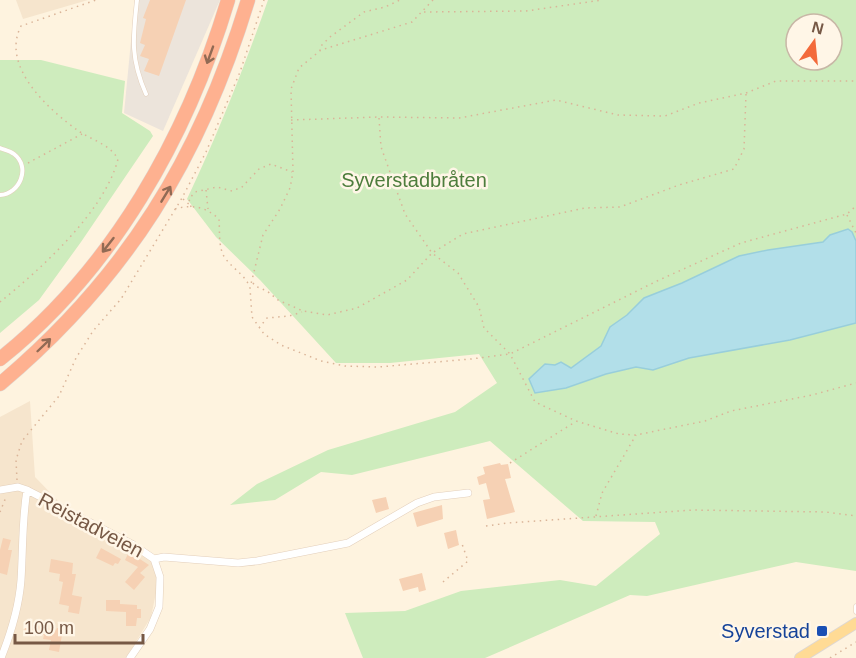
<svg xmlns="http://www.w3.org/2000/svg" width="856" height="658" font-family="Arial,sans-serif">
<rect width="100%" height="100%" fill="#fef3df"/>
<path fill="#f6e5cd" d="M16,0H88L23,19Z
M30,401L35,477L66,509L151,560L158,583L151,617L126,658H0V417Z"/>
<path fill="#ece4db" d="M135,0H220L163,131L124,113Z"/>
<path fill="#ceecbd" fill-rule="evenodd" d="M268,0H856V241L852,232L830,235L823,242L768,250L644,298L627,315L610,327L602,346L571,368L561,363L535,393L566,388L606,374L636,367L653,370L689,358L790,340L856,323V571L796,562L647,596L630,595L485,658H363L345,613L405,611L461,591L560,580L596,586L660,534L655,522L583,521L490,441L352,475L321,472L275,500L230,505L257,484L328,450L455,412L497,383L479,354L390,363H336L260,280L216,237L187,199C218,134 244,68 268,0ZM796,24H832V60H796Z
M0,60H41L125,81L122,113L150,131L153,136L81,242L39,300L0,333Z"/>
<path fill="#b2dfe9" stroke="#98cedb" stroke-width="1.5" d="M848,229L852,232L856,241V323L790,340L689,358L653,370L636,367L606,374L566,388L535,393L529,379L545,364L555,365L561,362L571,368L601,346L610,327L627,315L644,298L682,283L739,256L768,250L823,242L830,235Z"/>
<path fill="#f6d1b4" d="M150,0H186L159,76L144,71L149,59L140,56L145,45L140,43L146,19L143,18Z
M500,463L501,465L508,464L511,478L505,479L515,512L487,519L483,500L490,499L486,483L479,485L477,477L485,474L483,467Z
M386,497L389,509L376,513L372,500Z
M442,505L443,519L417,527L413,513Z
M456,530L459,545L448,549L444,533Z
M3,538L11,540L8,550H12L7,575L0,573V550Z
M101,548L121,559L118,564L115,563L113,566L96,558Z
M129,552L149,565L140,573L145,577L134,590L125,582L138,567L125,560Z
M51,559L73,563L72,574H76L72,595L82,597L79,614L68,612L69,606L59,604L63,582L59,581L60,574L49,572Z
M422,573L426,590L419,592L418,587L403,591L399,579Z
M106,600H120V604L137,605V609H141V618H137L136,626H126V612L106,611Z
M26,623L56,630L57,628L63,629L59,652L49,650L51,640L43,639L44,635L24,632Z"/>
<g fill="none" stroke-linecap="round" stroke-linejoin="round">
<g stroke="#e3cfbb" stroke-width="5">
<path id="lane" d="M137,0C133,37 130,58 146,94
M0,148C5,150 10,151 14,154C31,167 20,194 0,195
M856,606V612"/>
</g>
<g stroke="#e3cfbb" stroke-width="8">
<path id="street" d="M0,490L18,487L27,490L132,544L154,559L160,577L159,607L150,629L130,658
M154,559L164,557L238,563L257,561L348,543L417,503L434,497L468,493
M1,658C11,633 19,607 21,580C23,550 22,520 27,490"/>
</g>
<g stroke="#ded7d2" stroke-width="12">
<path id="primary" d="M800,658L856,623"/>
</g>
<g stroke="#ded7d2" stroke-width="15">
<path id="highway" d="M0,359C113,269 187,137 228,0
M0,384C127,277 200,158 248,0"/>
</g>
<path stroke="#dab498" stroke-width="1.5" stroke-dasharray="1.5 4.5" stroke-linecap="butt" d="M433,0L412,22L321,50L299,68L291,89L293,172L290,188L280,209L263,235L250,288L252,317L264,334L281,345L321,361L345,366L378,367L471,359L510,354L657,281L741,243L847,214L856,206
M424,12L526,11L602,0
M320,51V47L330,37L364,12L385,7L400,0
M379,118L381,147L405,214L432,253L463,234L585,208L620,207L679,185L734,169L744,149L746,94
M291,120L379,117L459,118L556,100L618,115L665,116L699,103L746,93L776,81H856
M28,163L82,134
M206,190L208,209
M183,199L191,206
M191,207L189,199L195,192L217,187L232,191L242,187L259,169L271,164L292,172
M175,209C193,204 206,207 219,219C220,231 218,248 225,258C233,269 244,274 250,287
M847,215L856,233
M253,283L255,286L267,291L278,300L303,311L327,315L357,308L407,280L432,253L458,273L479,307L484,328L510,354L535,402L576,421L619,434L636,435L705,421L731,411L812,395L856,383
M0,302C41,269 105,211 118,159C109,144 94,141 80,132C50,111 0,67 21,26L96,0
M259,328L267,318L289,316L302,312
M510,463L575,422
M17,480L16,460L22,441L59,396L76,358L93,331L121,299L182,198L206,152L240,72L264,0
M0,512L6,497
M596,516L602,493L636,435
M486,526L508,523L693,510L826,512L856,516
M443,582L468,561L462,544
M830,658L856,642"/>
<use href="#lane" stroke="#fff" stroke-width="4"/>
<use href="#street" stroke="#fff" stroke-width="7"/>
<use href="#primary" stroke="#ffdb95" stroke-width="10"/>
<use href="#highway" stroke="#feb190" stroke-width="14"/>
</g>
<defs><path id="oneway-shaft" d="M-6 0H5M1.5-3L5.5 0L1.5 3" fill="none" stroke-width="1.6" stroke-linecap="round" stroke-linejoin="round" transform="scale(1.5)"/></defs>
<g stroke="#916a54">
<use href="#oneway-shaft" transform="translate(210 55) rotate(110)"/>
<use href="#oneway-shaft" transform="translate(166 194) rotate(-59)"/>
<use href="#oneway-shaft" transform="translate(108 245) rotate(128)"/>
<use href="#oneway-shaft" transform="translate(44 345) rotate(-44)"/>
</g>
<rect fill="#1a4fb4" stroke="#fff6e7" stroke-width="2" x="816" y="625" width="12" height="12" rx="3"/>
<g text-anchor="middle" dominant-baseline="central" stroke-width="5" stroke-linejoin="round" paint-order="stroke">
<g font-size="20" fill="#4d7d3c" stroke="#fff6e7">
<text x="414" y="180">Syverstadbråten</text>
</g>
<g font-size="20" fill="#765845" stroke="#fff6e7">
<text transform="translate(91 525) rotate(28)">Reistadveien</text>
</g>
<g font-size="20" fill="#164399" stroke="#fff6e7" text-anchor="end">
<text x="810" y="631">Syverstad</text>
</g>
</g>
<g transform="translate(814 42) rotate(15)"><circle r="28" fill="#fff6e7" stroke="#c8b7a6" stroke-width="1.5"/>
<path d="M0-4.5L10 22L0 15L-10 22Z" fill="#f36a3a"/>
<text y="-9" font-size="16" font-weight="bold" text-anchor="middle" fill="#765845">N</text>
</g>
<path d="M15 634v9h128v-9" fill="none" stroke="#765845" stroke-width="3"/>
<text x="24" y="634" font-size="18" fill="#765845" stroke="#fff6e7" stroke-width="4.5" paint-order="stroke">100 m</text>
</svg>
